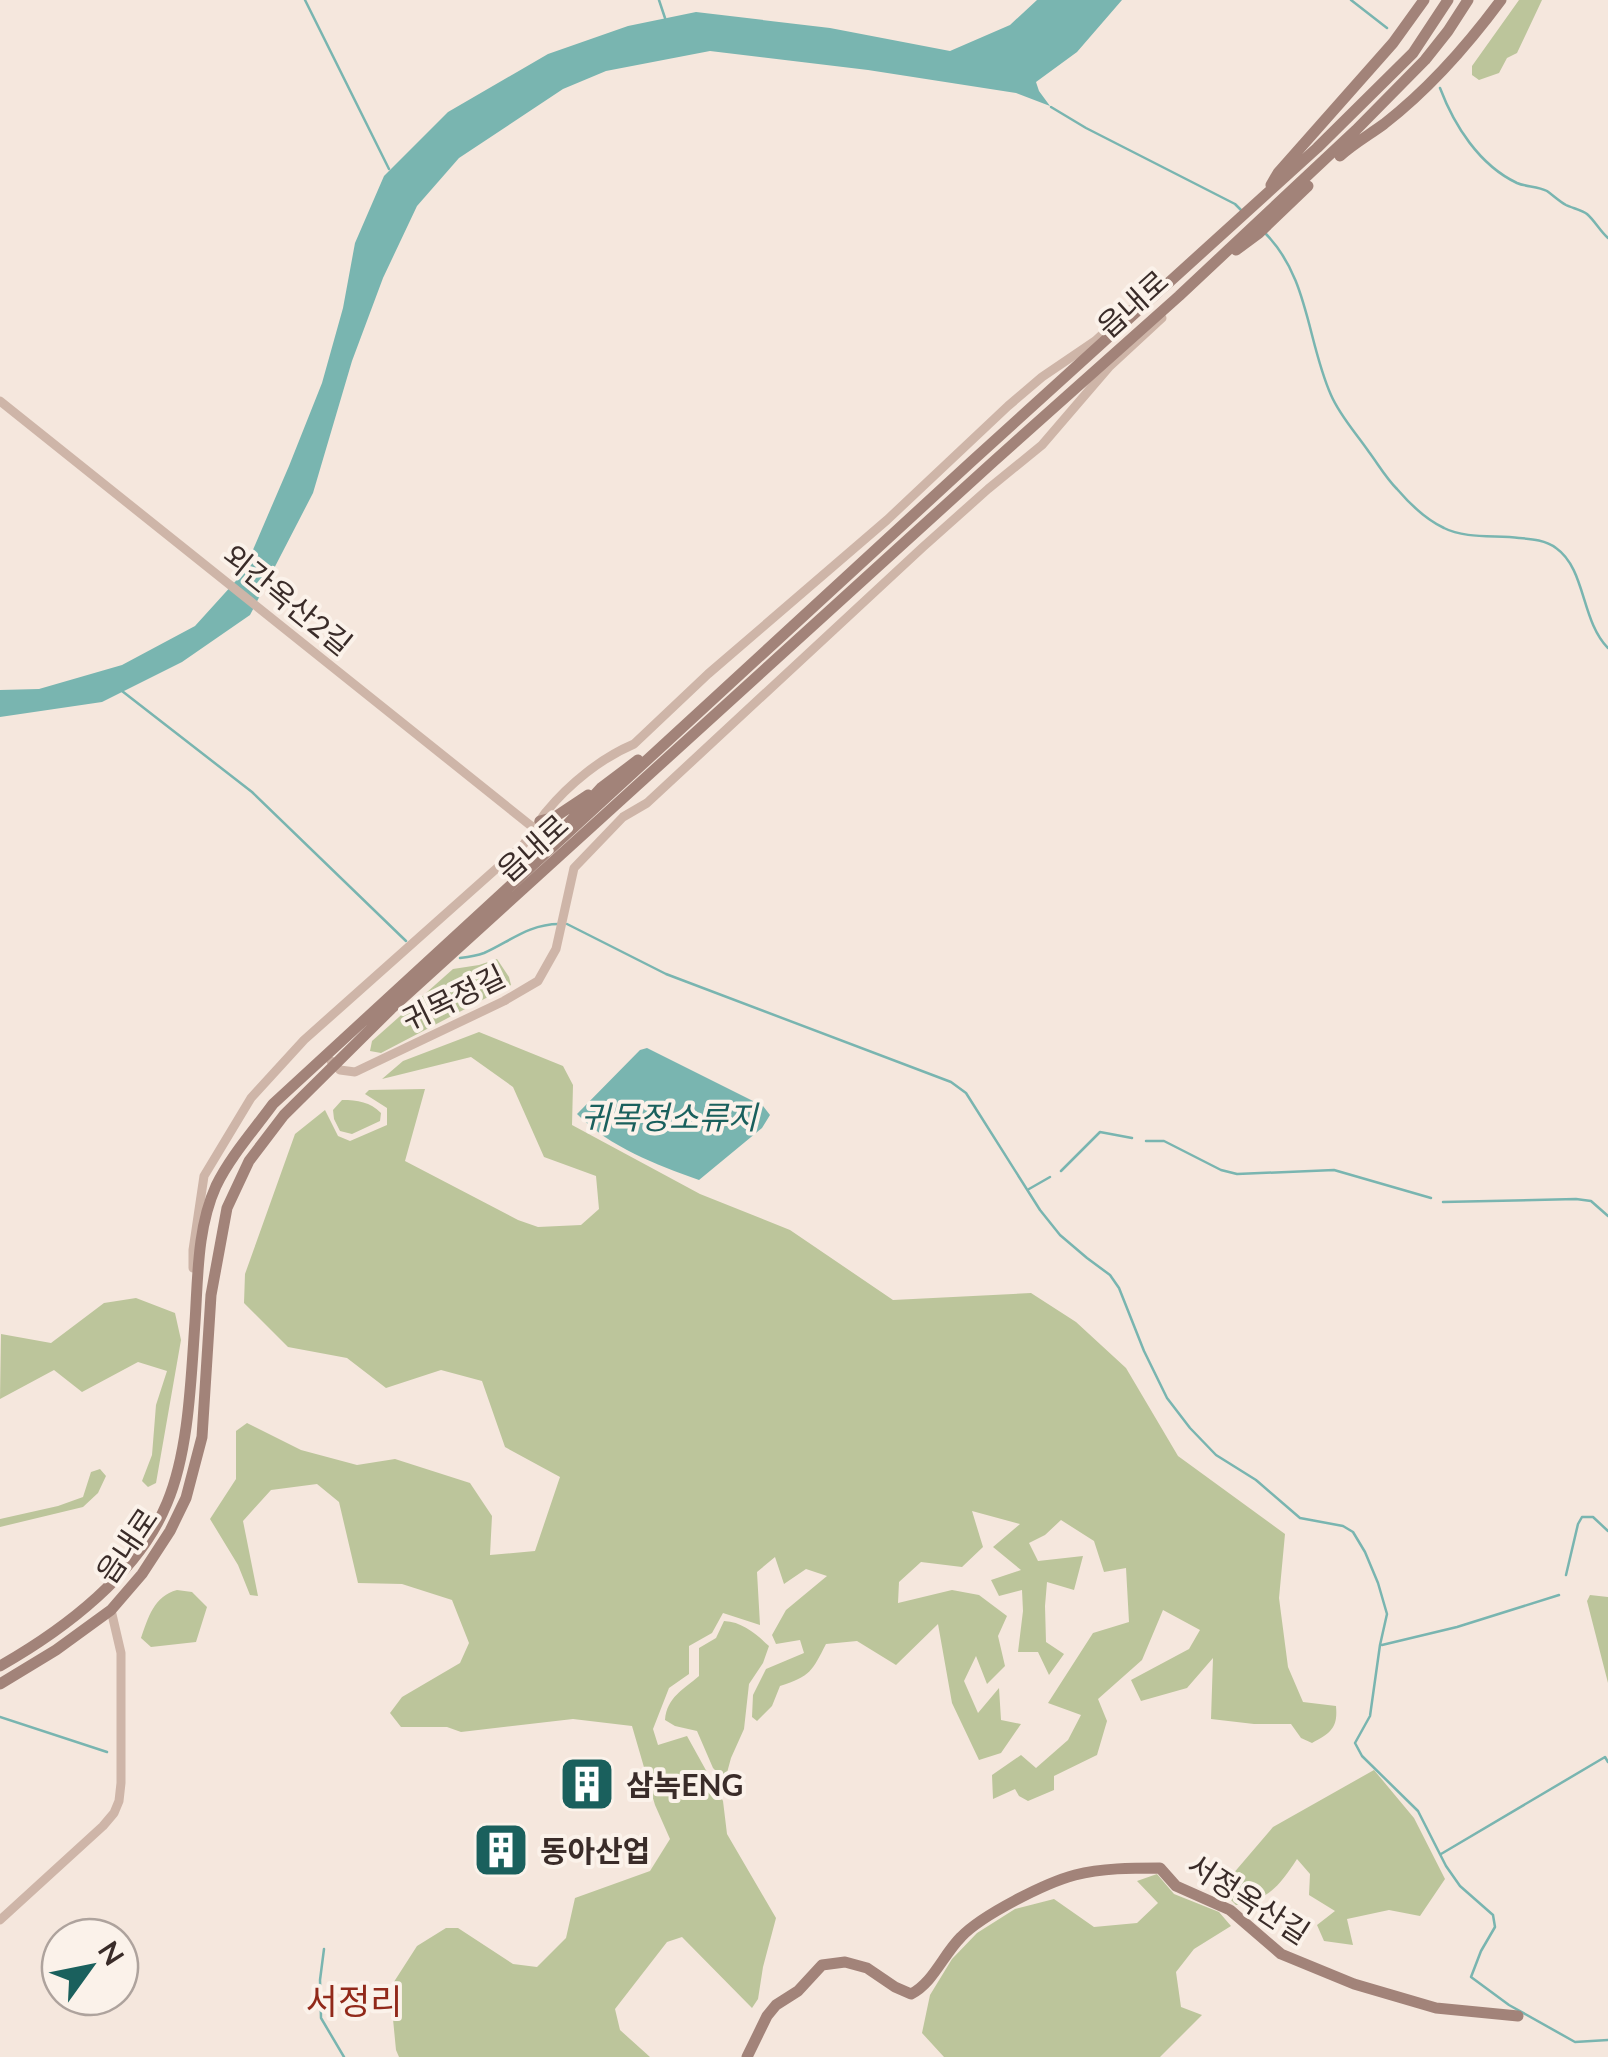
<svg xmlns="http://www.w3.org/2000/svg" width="1608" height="2057" font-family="Lato,'Noto Sans KR',sans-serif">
<rect width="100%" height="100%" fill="#f5e7dd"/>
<path fill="#bcc59b" d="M1519,0H1542L1517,53L1507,58L1499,73L1479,80L1472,75V66Z
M497,959L509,977L511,985L381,1053L370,1051L372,1041L453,969L479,965Z
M479,1032L563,1066L573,1085L572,1125L700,1194L790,1230L893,1300L1031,1293L1076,1322L1126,1368L1178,1456L1285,1534L1279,1598L1288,1667L1303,1702L1336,1706C1338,1728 1331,1733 1312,1743L1301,1738L1291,1724H1254L1211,1719L1213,1658L1187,1688L1141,1701L1131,1680L1189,1649L1200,1630L1163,1610L1142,1660L1098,1699L1107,1721L1097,1755L1054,1776V1790L1028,1801L1019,1796L1015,1789L993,1799L992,1775L1021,1755L1036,1768L1068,1740L1081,1715L1048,1703L1093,1633L1129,1622L1126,1568L1104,1572L1094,1541L1061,1520L1045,1535L1029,1543L1038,1561L1083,1556L1074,1590L1047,1582L1045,1606L1046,1642L1064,1654L1049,1675L1038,1652H1018L1023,1611L1022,1590L999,1596L991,1580L1021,1570L993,1547L1020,1524L972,1511L983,1547L962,1567L921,1562L899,1582L898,1603L952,1590L979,1595L1007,1616L998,1636L1005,1666L987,1684L976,1656L964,1681L978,1713L999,1688L1001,1720L1021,1724L1001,1753L979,1760L952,1703L938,1624L896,1665L857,1641L826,1644C812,1671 811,1676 780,1686L772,1706L757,1721L752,1717L753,1695L766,1669L804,1653L800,1640L776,1644L772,1635L786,1610L827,1576L806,1569L784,1584L775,1557L757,1572L760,1625L723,1613L712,1633L689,1646V1674L669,1688L653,1729L658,1745L687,1736L723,1801L727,1834L776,1918L763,1967L758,1999L752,2008L682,1937L667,1942L615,2009L620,2030L650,2057H399L396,2050L390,1988L417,1946L446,1928H458L513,1964L537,1967L566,1938L575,1898L650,1871L670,1839L655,1805L632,1726L573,1719L461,1732L447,1727H401L390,1713L402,1697L460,1663L469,1643L452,1600L402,1584L358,1583L339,1502L317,1484L271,1490L243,1521L258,1596L250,1595L238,1565L210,1519L236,1479V1431L247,1423L301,1450L357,1465L395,1459L470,1483L492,1516L490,1555L535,1551L560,1477L505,1447L482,1381L441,1370L386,1388L347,1358L288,1347L244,1303L245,1274L295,1134L325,1110L338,1136L350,1141L387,1125V1108L365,1094L369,1090L425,1089L405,1161L518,1220L538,1227L581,1225L599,1209L596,1176L544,1157L513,1087L471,1057L382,1079L403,1061Z
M342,1100C358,1100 370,1102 381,1113L380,1121L352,1134L340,1131L334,1119L333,1110Z
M136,1298L175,1313L181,1340L156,1483L148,1487L142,1481L152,1455L156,1405L167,1371L138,1362L82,1392L54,1370L0,1399L1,1334L51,1343L104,1303Z
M100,1469L106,1476L98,1493L83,1507L0,1527V1519L58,1506L83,1497L91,1472Z
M177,1590L192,1592L207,1607L196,1642L151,1647L141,1638C148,1618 154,1596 177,1590Z
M1590,1595L1608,1597V1683L1587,1601Z
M724,1621C743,1622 756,1634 769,1646L763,1663L749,1684L744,1729L731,1758L725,1780L713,1768L697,1731L675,1726L665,1720C667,1697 683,1690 699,1676V1648L716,1638Z
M1374,1770L1414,1818L1445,1879L1420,1916L1389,1910L1347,1919L1353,1945L1324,1941L1317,1925L1335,1911L1309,1895L1310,1874L1297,1859C1280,1885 1269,1900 1236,1905L1220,1889L1273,1827Z
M1157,1874L1174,1894L1219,1912L1231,1926L1194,1949L1176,1972L1181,2007L1202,2015L1160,2057H944L922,2033L930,1995L952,1959L977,1933L1015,1909L1054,1899L1094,1927L1137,1923L1158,1903L1137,1881Z"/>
<path fill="#79b5b0" d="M1037,0H1122L1077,52L1036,82L1039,91L1050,106L1016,93L868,70L710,51L606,71L563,89L459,158L417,206L383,278L352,361L313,493L250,615L182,662L102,702L0,717V690L39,689L122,665L195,626L243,573L289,466L322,383L343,308L355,243L384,176L448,112L548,54L628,26L696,12L830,28L950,51L1010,25Z
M647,1048L763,1106L770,1115L762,1128L699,1180C655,1164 611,1148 577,1114L640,1050Z"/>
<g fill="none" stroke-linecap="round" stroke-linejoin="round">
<path stroke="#79b5b0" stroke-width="2.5" d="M305,0L389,169
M659,0L665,18
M1351,0L1387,28
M1440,88C1454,125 1479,165 1517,183C1526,187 1538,186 1547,191C1554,196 1559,201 1566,205C1572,208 1582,210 1587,214C1595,221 1600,231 1608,238
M1051,107L1086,128L1235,204L1241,210
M1265,233C1309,277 1307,341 1331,395C1340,416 1356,433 1369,452C1378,464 1386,478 1397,489C1409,503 1427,520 1444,528C1465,539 1496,535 1519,538C1532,539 1546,540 1556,548C1586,569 1581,621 1608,648
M122,691L252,792L406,941
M567,924L666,974L951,1082L966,1093L1040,1210L1060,1235L1087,1258L1110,1275L1119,1288L1144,1351L1167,1398L1190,1428L1216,1455L1256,1480L1300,1518L1343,1526L1353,1532L1365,1552L1378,1583L1387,1614L1380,1645L1370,1716L1355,1743L1362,1756L1418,1811L1446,1866L1460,1886L1493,1915L1495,1927L1481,1951L1471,1977L1509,2005L1575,2042L1608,2040
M460,958C468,957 476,956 484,953C509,942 529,924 559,924
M1146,1141H1164L1221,1170L1237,1174L1334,1170L1431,1198
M1061,1171L1100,1132L1132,1138
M1029,1189L1050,1177
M1443,1202L1576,1199L1591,1201L1608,1216
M1566,1575L1578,1524L1582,1517H1593L1608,1531
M1382,1645L1457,1627L1559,1595
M0,1717L107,1752
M1441,1854L1605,1757L1608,1762
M324,1949L320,1980L321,2018L344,2057"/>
<path stroke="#ceb5a8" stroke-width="9" d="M0,401L545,837
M331,1061L340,1070L355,1072L504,1001L538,981L556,949L574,868L623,817L647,803L923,547L988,489L1042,445L1109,367L1162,318
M193,1268V1250L204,1176L251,1098L304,1040L523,845C532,834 538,823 546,812C569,784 601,758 634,744L708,674L887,520L1008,406L1042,377L1095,341L1129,310L1141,307
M0,1920L103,1826L114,1813L119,1801L121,1783V1653L111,1610"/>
<path stroke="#a28379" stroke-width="11" d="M1340,156C1353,144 1369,135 1384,124C1429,89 1467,46 1501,0
M1271,185L1278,173L1393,43L1424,0
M1236,250L1259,233L1308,186
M540,821L555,817L588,795
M564,828L601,788L638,760
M0,1666C65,1629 138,1574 167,1503C189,1451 191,1378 195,1322C198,1277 197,1228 216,1186C230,1157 254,1130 273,1104L971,462L1317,148L1413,53L1448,0
M0,1684L56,1650L111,1610L142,1574L170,1531L186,1498L202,1437L211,1295L227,1208L249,1161L284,1115L391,1009L993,462L1179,296L1356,130L1425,60L1448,31L1468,0
M747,2057L767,2016L776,2005L798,1991L822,1965L845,1962L867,1968L895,1987L911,1994C933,1983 943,1955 961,1937C982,1915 1045,1883 1075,1875C1102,1868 1132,1868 1160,1868L1176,1886L1230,1910L1281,1954L1354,1984L1436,2008L1518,2016"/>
</g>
<defs>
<g id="building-square" transform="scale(2.875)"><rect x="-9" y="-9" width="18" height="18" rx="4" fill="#1a605d" stroke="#fbf2ea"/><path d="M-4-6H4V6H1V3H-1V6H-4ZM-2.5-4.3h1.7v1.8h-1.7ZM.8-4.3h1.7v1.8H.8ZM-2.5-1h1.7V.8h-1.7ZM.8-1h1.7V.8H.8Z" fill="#fff"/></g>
</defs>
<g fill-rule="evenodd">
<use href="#building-square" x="587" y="1784"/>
<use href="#building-square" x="501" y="1850"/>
</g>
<g text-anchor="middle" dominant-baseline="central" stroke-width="8" stroke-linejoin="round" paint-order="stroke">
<g font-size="30" fill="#3a2c29" stroke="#fbf2ea">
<text transform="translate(1132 303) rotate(-42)">읍내로</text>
<text transform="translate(288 599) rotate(39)">외간옥산2길</text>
<text transform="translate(532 847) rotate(-42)">읍내로</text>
<text transform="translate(453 997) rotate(-26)">귀목정길</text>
<text transform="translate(126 1545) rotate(-56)">읍내로</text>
<text transform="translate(1249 1898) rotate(33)">서정옥산길</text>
</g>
<g font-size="30" font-weight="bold" fill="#3a2c29" stroke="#fbf2ea" text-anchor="start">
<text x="626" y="1784">삼녹ENG</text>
<text x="540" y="1850">동아산업</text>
</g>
<g font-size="32" font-style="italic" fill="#1a605d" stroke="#fbf2ea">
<text x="669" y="1116">귀목정소류지</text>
</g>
<g font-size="35" fill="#91291a" stroke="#fbf2ea">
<text x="354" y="2000">서정리</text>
</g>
</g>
<g transform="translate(90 1967) rotate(57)"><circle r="48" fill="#fbf2ea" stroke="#aea39d" stroke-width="2.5"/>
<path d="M0-8L18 38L0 25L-18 38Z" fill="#1a605d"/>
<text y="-15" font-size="28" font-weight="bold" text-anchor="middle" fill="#3a2c29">N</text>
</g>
</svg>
